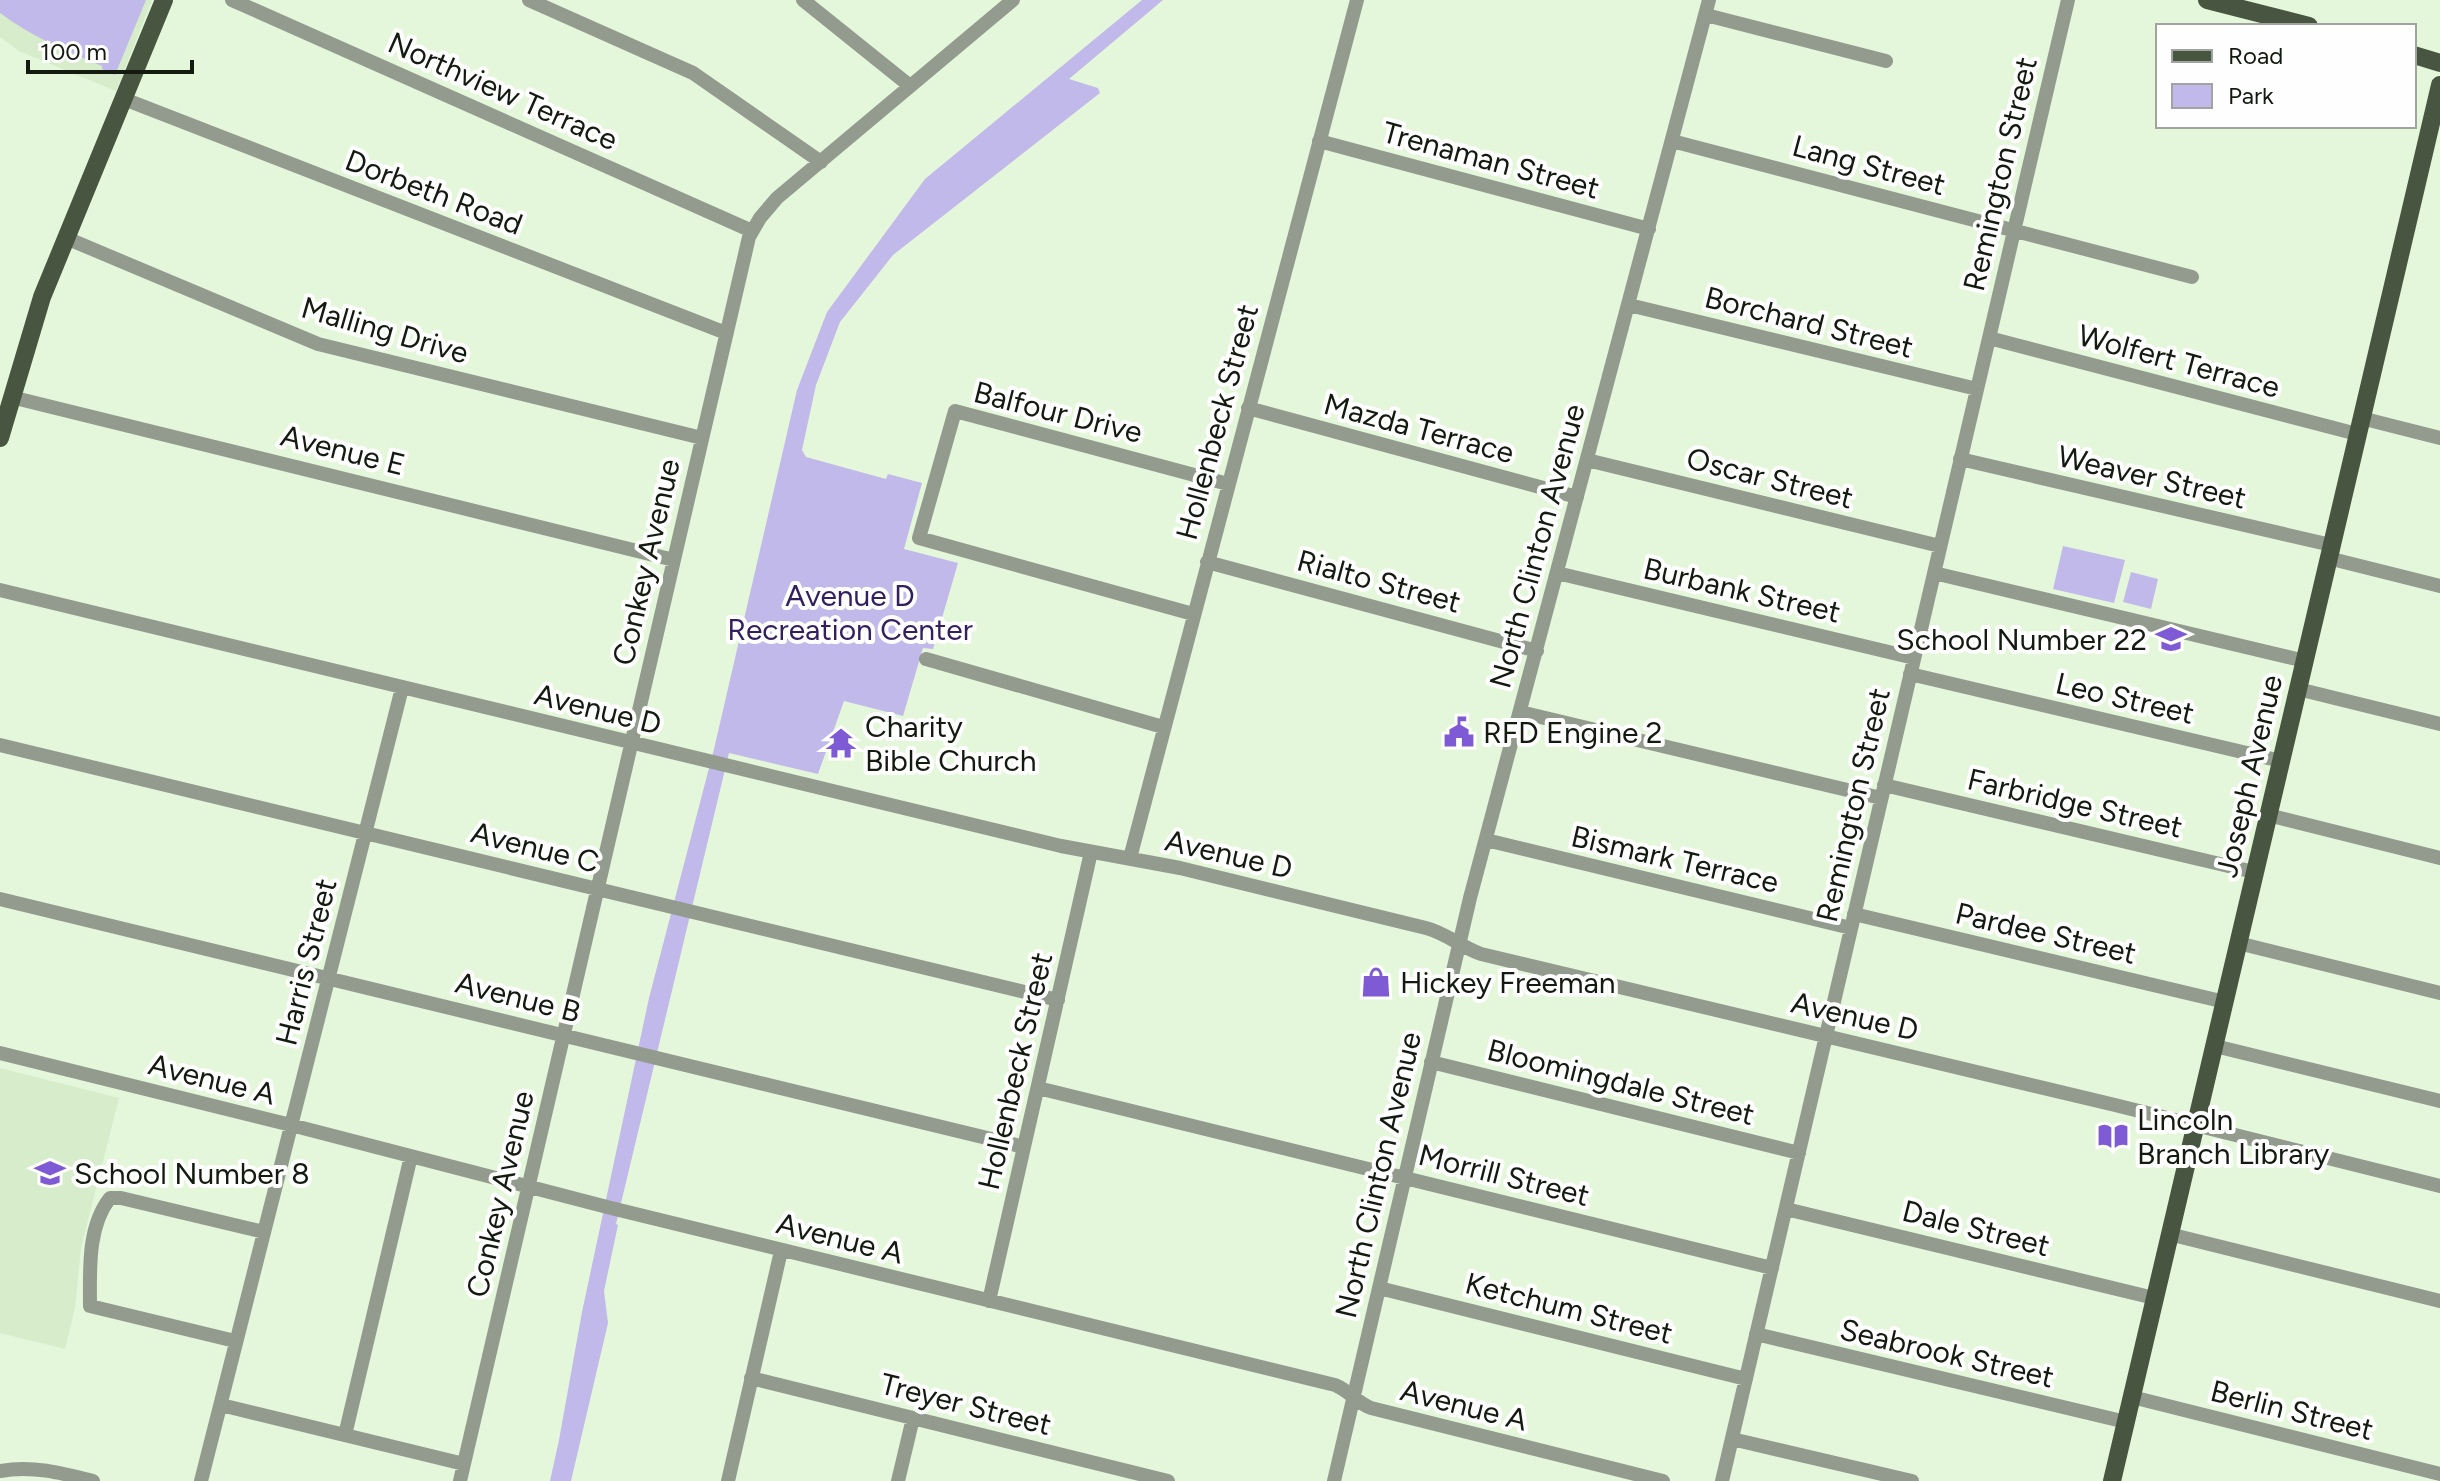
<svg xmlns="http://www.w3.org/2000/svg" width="2440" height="1481" font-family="Figtree,sans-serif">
<rect width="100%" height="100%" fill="#e5f7db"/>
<path fill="#d6ecca" d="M0,0H152L116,91L19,51L0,37Z
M0,1068L119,1098L81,1248L75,1308L65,1349L0,1333Z"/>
<path fill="#c1b9ea" d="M0,0H146L115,75L102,69V66C66,51 32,37 0,13Z
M1142,0H1163L1069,79L1098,88L1100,93L893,255L840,322L816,385L802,450L806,457L886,479L888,474L922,483L904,549L958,563L933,649L923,648L903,716L844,701L818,774L729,753L616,1224L618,1225L604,1291L608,1323L571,1481H550L559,1440L582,1312L649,998L714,749L797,390L827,312L925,179Z
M2063,546L2125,560L2114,603L2053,589Z
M2131,572L2158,579L2151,609L2123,602Z"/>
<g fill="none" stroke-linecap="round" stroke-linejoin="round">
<path stroke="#939b8f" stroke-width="14" d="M232,0L752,231
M529,0L693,73L821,162
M803,0L910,86
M1706,15L1886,61
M124,99L726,333
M1319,141L1649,229
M1672,141L2192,277
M66,238L318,344L702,438
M1629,305L1977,389
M1989,338L2357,434
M11,397L674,560
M1248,408L1577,497
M2361,418L2440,438
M1960,459L2331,545
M1587,460L1940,546
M2328,558L2440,586
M1207,562L1537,651
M1557,573L1914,658
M1934,573L2305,661
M0,590L1061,846L1180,868L1426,928C1446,933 1461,947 1481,954L2115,1105L2440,1186
M1193,614L919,538L955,411L1228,484
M926,659L1163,727
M1910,674L2281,761
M2298,689L2440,724
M1520,712L1881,798
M0,745L1058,1000
M1884,785L2254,872
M2268,815L2440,858
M1486,840L1851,928
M1130,858L1357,0
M0,899L1024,1147
M1854,914L2225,1002
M2238,943L2440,993
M2215,1046L2440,1101
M0,1053L291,1125L611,1208L1335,1385C1350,1391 1357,1403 1371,1408L1663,1481
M1431,1062L1799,1153
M1038,1088L1772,1268
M1786,1209L2154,1298
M2169,1234L2440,1301
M1379,1288L1746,1379
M989,1301L1091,852
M1756,1334L2126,1422
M235,1341L90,1306C90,1271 87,1227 110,1198H121L264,1232
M751,1378L1168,1481
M2132,1397L2440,1474
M221,1405L464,1464
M345,1435L411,1156
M1732,1439L1912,1481
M0,1471C32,1465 62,1473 93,1481
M201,1481L402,688
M460,1481L749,237L760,218L777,198L1013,0
M728,1481L781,1251
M898,1481L913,1418
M1334,1481L1470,898L1709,0
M1722,1481L2068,0"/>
<path stroke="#485541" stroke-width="18" d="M2207,0L2309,26
M2414,55L2440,63
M0,438L42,297L164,0
M2112,1481L2440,85"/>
</g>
<defs>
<g id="school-bare" transform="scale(2.4)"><path d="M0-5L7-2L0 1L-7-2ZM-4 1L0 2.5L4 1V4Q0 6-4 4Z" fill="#7e5bd5" stroke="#fefefe" stroke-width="2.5" paint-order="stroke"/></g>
<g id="civic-bare" transform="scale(2.4)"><path d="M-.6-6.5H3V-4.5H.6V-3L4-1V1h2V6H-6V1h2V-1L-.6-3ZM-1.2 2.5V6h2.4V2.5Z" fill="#7e5bd5" stroke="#fefefe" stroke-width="2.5" paint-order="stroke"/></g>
<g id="temple-bare" transform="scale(2.4)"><path d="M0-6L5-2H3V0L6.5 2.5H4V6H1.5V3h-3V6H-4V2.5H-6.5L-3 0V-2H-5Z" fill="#7e5bd5" stroke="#fefefe" stroke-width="2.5" paint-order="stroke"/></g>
<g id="shop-bare" transform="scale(2.4)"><path d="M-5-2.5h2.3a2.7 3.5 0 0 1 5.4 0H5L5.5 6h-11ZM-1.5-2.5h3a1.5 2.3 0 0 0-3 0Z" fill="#7e5bd5" stroke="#fefefe" stroke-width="2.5" paint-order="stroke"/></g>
<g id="library-bare" transform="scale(2.4)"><path d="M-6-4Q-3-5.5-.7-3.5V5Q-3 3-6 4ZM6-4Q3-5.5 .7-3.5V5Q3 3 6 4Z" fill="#7e5bd5" stroke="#fefefe" stroke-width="2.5" paint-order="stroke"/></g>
</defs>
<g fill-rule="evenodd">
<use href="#school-bare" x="2171" y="639"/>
<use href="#civic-bare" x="1459" y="732"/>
<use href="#temple-bare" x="841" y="743"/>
<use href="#shop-bare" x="1376" y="982"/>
<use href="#library-bare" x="2113" y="1136"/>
<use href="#school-bare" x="50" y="1173"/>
</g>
<g text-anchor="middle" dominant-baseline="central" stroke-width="8" stroke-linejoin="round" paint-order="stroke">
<g font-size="30" fill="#131a10" stroke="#fefefe">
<text transform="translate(503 91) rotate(24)">Northview Terrace</text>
<text transform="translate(1491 160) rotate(15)">Trenaman Street</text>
<text transform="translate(1869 165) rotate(15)">Lang Street</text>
<text transform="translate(2000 174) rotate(-77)">Remington Street</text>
<text transform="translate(434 192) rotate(21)">Dorbeth Road</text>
<text transform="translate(1809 322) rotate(14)">Borchard Street</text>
<text transform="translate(385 330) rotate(16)">Malling Drive</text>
<text transform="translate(2179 361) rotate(15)">Wolfert Terrace</text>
<text transform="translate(1058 412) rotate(14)">Balfour Drive</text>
<text transform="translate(1217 422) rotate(-75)">Hollenbeck Street</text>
<text transform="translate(1419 428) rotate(15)">Mazda Terrace</text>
<text transform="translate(343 450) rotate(14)">Avenue E</text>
<text transform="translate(2152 477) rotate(13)">Weaver Street</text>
<text transform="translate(1770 478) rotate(14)">Oscar Street</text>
<text transform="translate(1537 546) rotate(-75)">North Clinton Avenue</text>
<text transform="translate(646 562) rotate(-77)">Conkey Avenue</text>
<text transform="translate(1379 581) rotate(15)">Rialto Street</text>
<text transform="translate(1742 590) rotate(13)">Burbank Street</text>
<text transform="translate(2125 698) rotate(13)">Leo Street</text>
<text transform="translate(598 709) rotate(14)">Avenue D</text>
<text transform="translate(2249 776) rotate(-77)">Joseph Avenue</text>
<text transform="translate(2075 803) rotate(13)">Farbridge Street</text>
<text transform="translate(1853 805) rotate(-77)">Remington Street</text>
<text transform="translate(535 847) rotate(14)">Avenue C</text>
<text transform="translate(1229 854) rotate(13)">Avenue D</text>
<text transform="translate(1675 859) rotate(13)">Bismark Terrace</text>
<text transform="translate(2046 933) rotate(13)">Pardee Street</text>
<text transform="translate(306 962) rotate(-76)">Harris Street</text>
<text transform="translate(518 997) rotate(14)">Avenue B</text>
<text transform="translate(1855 1016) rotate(13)">Avenue D</text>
<text transform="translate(1015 1071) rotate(-77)">Hollenbeck Street</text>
<text transform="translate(212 1079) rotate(14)">Avenue A</text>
<text transform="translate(1621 1082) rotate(14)">Bloomingdale Street</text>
<text transform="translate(1378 1175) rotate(-77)">North Clinton Avenue</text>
<text transform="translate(1504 1175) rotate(14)">Morrill Street</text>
<text transform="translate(500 1194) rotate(-77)">Conkey Avenue</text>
<text transform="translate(1976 1228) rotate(14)">Dale Street</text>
<text transform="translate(840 1238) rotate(14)">Avenue A</text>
<text transform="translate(1569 1308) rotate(14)">Ketchum Street</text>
<text transform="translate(1947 1353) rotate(13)">Seabrook Street</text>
<text transform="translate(966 1404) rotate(14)">Treyer Street</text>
<text transform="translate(1464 1405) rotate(14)">Avenue A</text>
<text transform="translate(2292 1410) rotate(14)">Berlin Street</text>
</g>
<g font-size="30" fill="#321f5d" stroke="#fefefe">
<text x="850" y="595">Avenue D<tspan x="850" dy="34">Recreation Center</tspan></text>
</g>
<g font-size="30" fill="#131a10" stroke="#fefefe" text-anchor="start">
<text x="2147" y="639" text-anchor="end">School Number 22</text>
<text x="865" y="726">Charity<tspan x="865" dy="34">Bible Church</tspan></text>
<text x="1483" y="732">RFD Engine 2</text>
<text x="1400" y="982">Hickey Freeman</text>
<text x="2137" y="1119">Lincoln<tspan x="2137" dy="34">Branch Library</tspan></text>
<text x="74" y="1173">School Number 8</text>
</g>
</g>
<rect x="2156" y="24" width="260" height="104" fill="#fefefe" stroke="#a0a39f" stroke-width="2"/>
<rect x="2172" y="50" width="40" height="12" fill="#485541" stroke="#a0a39f" stroke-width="2"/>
<text x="2228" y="64" font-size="24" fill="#131a10">Road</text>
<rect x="2172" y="84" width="40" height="24" fill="#c1b9ea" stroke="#a0a39f" stroke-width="2"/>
<text x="2228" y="104" font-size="24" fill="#131a10">Park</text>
<path d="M28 60v12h164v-12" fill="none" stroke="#131a10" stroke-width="4"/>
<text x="40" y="60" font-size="24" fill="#131a10" stroke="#fefefe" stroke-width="6" paint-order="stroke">100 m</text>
</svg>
